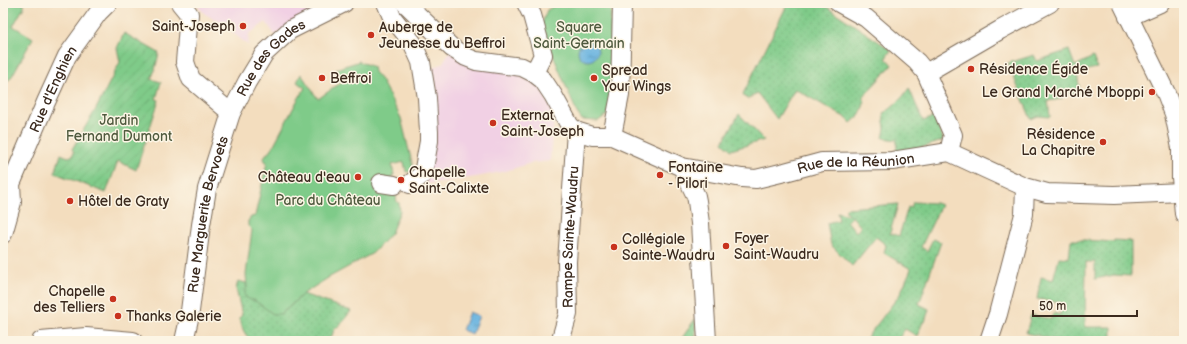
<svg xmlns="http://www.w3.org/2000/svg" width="1187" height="344" font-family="'Balsamiq Sans',sans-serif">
<defs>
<pattern id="grass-dots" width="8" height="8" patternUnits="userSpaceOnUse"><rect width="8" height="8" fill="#7fcb89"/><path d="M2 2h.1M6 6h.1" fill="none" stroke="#6fae76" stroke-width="1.8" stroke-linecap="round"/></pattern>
<pattern id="garden-furrows" width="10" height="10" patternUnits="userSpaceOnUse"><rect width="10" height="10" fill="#7fcb89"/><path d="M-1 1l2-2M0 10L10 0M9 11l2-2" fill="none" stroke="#6fae76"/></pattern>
<pattern id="water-ripples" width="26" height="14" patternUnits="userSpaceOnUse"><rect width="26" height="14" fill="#67b3e0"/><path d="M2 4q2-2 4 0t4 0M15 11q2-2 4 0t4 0" fill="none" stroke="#5692b5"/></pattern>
</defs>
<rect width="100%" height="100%" fill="#fcf5e5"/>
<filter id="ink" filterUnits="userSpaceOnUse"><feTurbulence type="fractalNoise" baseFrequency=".025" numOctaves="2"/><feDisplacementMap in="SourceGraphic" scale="8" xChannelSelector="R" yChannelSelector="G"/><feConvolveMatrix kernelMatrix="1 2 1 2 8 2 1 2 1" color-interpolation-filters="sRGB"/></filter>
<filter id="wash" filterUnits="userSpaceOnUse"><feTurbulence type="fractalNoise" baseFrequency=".012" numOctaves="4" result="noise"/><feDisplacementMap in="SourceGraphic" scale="16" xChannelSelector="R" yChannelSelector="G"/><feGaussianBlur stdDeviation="0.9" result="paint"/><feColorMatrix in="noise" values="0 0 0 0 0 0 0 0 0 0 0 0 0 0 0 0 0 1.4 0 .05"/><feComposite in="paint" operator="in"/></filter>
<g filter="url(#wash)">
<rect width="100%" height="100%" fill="#f3ddbe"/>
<path fill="#f1d0e4" d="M203,3H331L275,35L266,22L249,34L248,45L217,20L205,14L198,6Z
M452,48L534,73L554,113L550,161L531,163L506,171L476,177L426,184L429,69L442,64Z"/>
<path fill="url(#grass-dots)" stroke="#5d7a54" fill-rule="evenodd" d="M788,3H821L891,50L886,58L892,65L862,98L865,101L860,115L851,123L846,118L795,89L777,119L757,93L748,99L744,97L743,94Z
M1069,50L1075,66L1093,57L1097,68L1077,72L1080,93L1062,94V99L1048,101L1050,117L1038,116L1031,119L1008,63L1034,55L1037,61Z
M909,88L923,121L934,117L943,138L942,141L896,156L897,140L883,138L885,129L883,113C893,109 903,97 909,88Z
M739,114L764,140L731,150L723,142Z
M913,202L936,203L941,205L921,247L927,251L933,239L941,242L919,304L929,309L925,322H923L917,336L905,329L897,341H864L882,318L900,294L911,269L884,253L886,245L876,237L852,266L831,245L827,223L839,220L837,212L849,215L846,212V208L898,204L890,233L899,236L908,207L911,208ZM851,215L861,227L856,232L847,221L852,217L850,216Z
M1071,240H1085L1114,242V240L1131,241V276L1114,275L1095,279V262H1086L1085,327H1112V341H1060L1026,333L1031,315L1051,319L1053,313L1060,315L1062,303L1037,299L1041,277L1053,280L1059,257L1069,258Z
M238,281L246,283C247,288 248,290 251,295C260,309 271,308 287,309L303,294L351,311L339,326L334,329L332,336L324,341H253C244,336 242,327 239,318L242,315L236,289Z"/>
<path fill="#7fcb89" stroke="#5d7a54" d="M3,3H24V7L13,26L33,38L12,76L6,83L3,82Z
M559,3H611L610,106L607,115L598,121L582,120L577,113L541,26L547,10Z
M359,61C363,64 368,64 373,67L374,72L381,80L401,118L414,171L406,172L404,162L392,165L394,175L392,176L397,202L399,203L400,211L391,233L373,253L328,278L303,294L287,309L280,314H273L254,300H251L245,297V290L247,288L246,274L252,230L248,226V221L251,217L255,216L267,162L265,161L264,158L266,154L270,152L297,101L305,88L297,82L301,74L318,99L343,81L336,70C343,65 351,65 359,61Z
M695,319L696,341H680Z"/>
<path fill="url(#garden-furrows)" stroke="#5d7a54" d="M124,33L159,53L155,70L151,79L161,82L156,99L159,100L136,170L118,161L106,193L55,173L61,154L68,157L72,156L74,152L72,149L96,109L120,62L117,48Z"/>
<path fill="url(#water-ripples)" stroke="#516e7f" d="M578 51a10 10 0 1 1 20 0a10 10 0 1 1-20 0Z
M469,312L479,316L472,334L462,330Z"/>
</g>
<g filter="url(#ink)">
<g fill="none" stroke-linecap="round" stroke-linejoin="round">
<g stroke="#7b6956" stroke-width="20">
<g id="minor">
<path d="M180,3L189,14L185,62L191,79L231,113"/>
<path d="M386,3L392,17L412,42L421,62L427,98L429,132V141L423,174L410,184"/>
<path id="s1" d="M405,3L452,48L466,57L476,61L522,67L534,73L543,80L553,95L570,126L576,131L592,136H612L682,167L742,178L756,179L785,172L822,162L892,161L949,152L1025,187L1047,193L1114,195L1182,192"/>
<path d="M526,3L532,15L543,55L534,73"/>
<path d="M839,3L866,18L917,62L926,73L953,135L949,152"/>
<path d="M1122,3L1166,93L1174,114L1181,148V177L1184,214"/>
<path d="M1128,17L1160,3"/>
<path d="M926,73L1000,30L1050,3"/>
<path d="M612,136L620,95L622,3"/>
<path d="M682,167L696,196L697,201L700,223L707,341"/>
<path d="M381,183L394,185"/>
<path id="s2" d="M3,234L12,202L11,184L46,102L67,56L98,13L108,3"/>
<path d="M41,341L86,337L133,341"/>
<path id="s3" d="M184,341L189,319L201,225L207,189L231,113L247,82L264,54L290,30L344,3"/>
<path id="s4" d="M562,341V335L568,314L567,262L576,131"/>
<path d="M989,341L998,314L1024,214L1025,187"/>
</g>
</g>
<use href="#minor" stroke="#fff" stroke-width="18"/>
</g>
</g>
<g fill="#c8321e" stroke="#fcf5e5" stroke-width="1.5">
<circle cx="243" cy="26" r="4"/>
<circle cx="371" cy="35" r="4"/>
<circle cx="971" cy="69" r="4"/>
<circle cx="322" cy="78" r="4"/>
<circle cx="594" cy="78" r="4"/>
<circle cx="1152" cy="92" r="4"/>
<circle cx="493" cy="123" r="4"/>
<circle cx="1103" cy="142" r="4"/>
<circle cx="660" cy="175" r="4"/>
<circle cx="358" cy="177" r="4"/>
<circle cx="401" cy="180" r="4"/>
<circle cx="70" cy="201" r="4"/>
<circle cx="726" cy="246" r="4"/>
<circle cx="614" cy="247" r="4"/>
<circle cx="113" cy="299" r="4"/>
<circle cx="118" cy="316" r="4"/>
</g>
<g text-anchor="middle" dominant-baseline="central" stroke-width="3" stroke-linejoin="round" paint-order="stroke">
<g font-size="14" fill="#3b2a1e" stroke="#fcf5e5" text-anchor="start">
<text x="235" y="26" text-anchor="end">Saint-Joseph</text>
<text x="379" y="27">Auberge de<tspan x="379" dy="16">Jeunesse du Beffroi</tspan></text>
<text x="979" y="69">Résidence Égide</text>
<text x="602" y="70">Spread<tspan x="602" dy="16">Your Wings</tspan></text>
<text x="330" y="78">Beffroi</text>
<text x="1144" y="92" text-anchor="end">Le Grand Marché Mboppi</text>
<text x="501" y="115">Externat<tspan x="501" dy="16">Saint-Joseph</tspan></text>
<text x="1095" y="134" text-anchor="end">Résidence<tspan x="1095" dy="16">La Chapitre</tspan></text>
<text x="668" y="167">Fontaine<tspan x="668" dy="16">- Pilori</tspan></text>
<text x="409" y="172">Chapelle<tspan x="409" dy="16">Saint-Calixte</tspan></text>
<text x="350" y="177" text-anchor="end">Château d'eau</text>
<text x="78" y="201">Hôtel de Graty</text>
<text x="734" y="238">Foyer<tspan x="734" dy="16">Saint-Waudru</tspan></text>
<text x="622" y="239">Collégiale<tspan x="622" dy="16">Sainte-Waudru</tspan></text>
<text x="105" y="291" text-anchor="end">Chapelle<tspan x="105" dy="16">des Telliers</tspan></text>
<text x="126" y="316">Thanks Galerie</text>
</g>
<g font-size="14" fill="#4f5a3e" stroke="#fcf5e5">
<text x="579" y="27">Square<tspan x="579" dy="16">Saint-Germain</tspan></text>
<text x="119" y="120">Jardin<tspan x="119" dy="16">Fernand Dumont</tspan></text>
<text x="328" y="200">Parc du Château</text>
</g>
<g font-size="14" fill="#3b2a1e" stroke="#fcf5e5">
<text stroke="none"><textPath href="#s3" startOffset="303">Rue des Gades</textPath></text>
<text stroke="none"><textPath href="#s2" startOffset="155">Rue d'Enghien</textPath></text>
<text stroke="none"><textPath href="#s1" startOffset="515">Rue de la Réunion</textPath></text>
<text stroke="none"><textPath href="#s3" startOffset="129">Rue Marguerite Bervoets</textPath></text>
<text stroke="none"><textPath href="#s4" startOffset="105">Rampe Sainte-Waudru</textPath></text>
</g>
</g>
<rect width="1187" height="344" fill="none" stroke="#fcf5e5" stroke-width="16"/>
<path d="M1033 310v6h104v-6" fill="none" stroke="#3b2a1e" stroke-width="2"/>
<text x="1039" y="310" font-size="12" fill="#3b2a1e" stroke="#fcf5e5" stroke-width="3" paint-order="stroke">50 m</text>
</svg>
